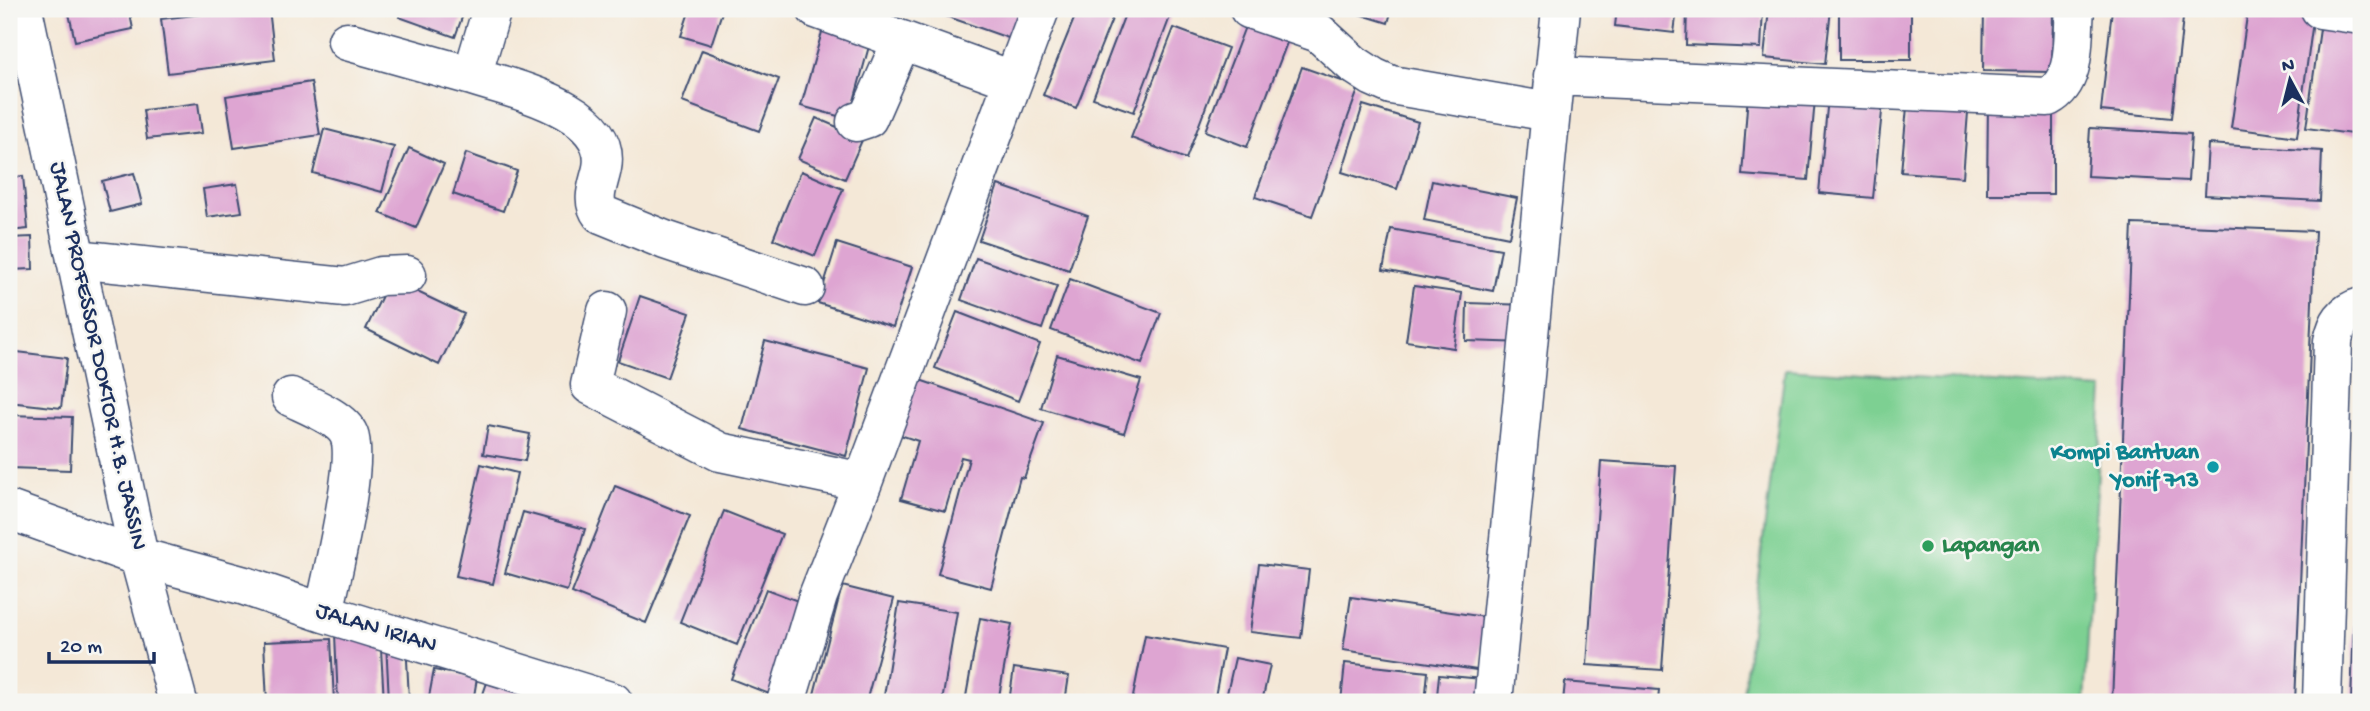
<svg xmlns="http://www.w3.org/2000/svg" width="2370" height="711" font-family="'Gochi Hand',sans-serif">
<rect width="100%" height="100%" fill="#f6f6f2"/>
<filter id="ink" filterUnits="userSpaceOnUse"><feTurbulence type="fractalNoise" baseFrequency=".0143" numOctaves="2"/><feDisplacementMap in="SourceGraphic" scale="14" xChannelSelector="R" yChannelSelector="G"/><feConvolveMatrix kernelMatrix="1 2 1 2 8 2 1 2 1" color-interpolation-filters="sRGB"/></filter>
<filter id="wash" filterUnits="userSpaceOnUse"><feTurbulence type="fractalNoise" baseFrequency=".00686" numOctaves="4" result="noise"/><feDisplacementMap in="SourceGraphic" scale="28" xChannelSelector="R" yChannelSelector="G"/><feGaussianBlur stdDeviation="1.57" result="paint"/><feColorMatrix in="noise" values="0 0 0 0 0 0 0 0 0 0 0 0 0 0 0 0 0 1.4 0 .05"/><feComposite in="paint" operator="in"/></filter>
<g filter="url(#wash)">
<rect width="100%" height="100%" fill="#f4e8d7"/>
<path fill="#7dd092" stroke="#4c8078" stroke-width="2" d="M1785,369L2103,389L2084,702H1742Z"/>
<g id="blocks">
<path fill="#dea5d2" d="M68,9H129L133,29L75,41Z
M244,9H269L275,60L168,73L161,19Z
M402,9H465L455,37L399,17Z
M690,9H723L711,45L681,36Z
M926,9H1003L1020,15L1011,39Z
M1078,9H1116L1076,108L1043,95Z
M1127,9H1173L1134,112L1093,98Z
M1343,9H1392L1388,23Z
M1617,9H1677L1674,33L1615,26Z
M1687,9H1763L1761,48L1686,45Z
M1769,9H1831L1825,64L1764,58Z
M1839,9H1911V60H1839Z
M1984,9H2053L2052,72L1983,71Z
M2112,9H2184L2172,118L2101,111Z
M2248,9H2277L2314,14L2297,137L2231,128Z
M2321,22L2361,28V118L2359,135L2306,128Z
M1246,24L1288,40L1247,147L1205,131Z
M824,25L871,39L849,119L801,106Z
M1174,28L1228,48L1186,159L1131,138Z
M702,50L779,79L759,131L682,102Z
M1302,67L1359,87L1312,216L1255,197Z
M311,82L320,135L234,148L226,96Z
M1748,94L1815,99L1808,180L1742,175Z
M1828,97L1883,102L1873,198L1819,193Z
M1988,102H2053V194H1987Z
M198,103L202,133L147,139L143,110Z
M1363,105L1418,122L1397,189L1342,172Z
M1907,107L1968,112L1963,177L1901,172Z
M9,108H11L15,163L9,164Z
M816,118L863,138L845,179L798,159Z
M2090,128L2191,134L2188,181L2087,176Z
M324,129L394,147L382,192L313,173Z
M2208,144L2322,151L2320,201L2205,195Z
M409,148L444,164L416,228L380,213Z
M466,153L517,171L503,211L453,194Z
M801,171L843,189L815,256L773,239Z
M134,173L142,204L110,212L102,181Z
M23,176L28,229L9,231V178Z
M1432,181L1517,198L1509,237L1424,220Z
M237,184L242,212L207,217L203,189Z
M998,185L1088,216L1069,270L979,240Z
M2132,224L2315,231L2295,702H2112Z
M1391,229L1501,249L1493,291L1383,270Z
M32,237L33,269L9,270V238Z
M837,243L912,267L893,327L818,303Z
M976,258L1057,286L1042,329L961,300Z
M390,279L464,314L439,365L366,329Z
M1070,279L1161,313L1142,364L1051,330Z
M1414,286L1462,293L1454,348L1406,341Z
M640,296L690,313L667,378L618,361Z
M1467,303L1528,305L1527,343L1466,341Z
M957,312L1040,344L1018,401L935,368Z
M765,341L869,368L846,456L742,429Z
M9,351L67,358L61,408L9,402Z
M1057,355L1141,380L1124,433L1041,408Z
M917,379L1044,423L1024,478L1020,477L991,588L938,574L969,459L961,457L945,511L901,499L918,441L897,434Z
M9,415L72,417L70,470L9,468Z
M488,426L530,434L525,461L483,454Z
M1601,461L1676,466L1662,670L1587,665Z
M481,464L517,473L493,584L456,576Z
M2359,481H2361V702H2351Z
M615,486L690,516L646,623L572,593Z
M724,511L782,534L737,645L680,622Z
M523,512L585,529L567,591L505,573Z
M1259,564L1309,570L1301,638L1250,632Z
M842,586L894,599L866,702H812Z
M766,589L806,604L772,695L731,679Z
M1351,597L1485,617L1477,670L1343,650Z
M899,603L957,612L942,702H883Z
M980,618L1012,624L998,702H965Z
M380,632L384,702H338L335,634Z
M1145,635L1224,649L1214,702H1132Z
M331,639L334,702H267L264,642Z
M406,641L409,699L389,700L386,642Z
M1235,658L1270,665L1262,702H1225Z
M1345,663L1428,672L1425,702H1341Z
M1014,668L1069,676L1065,702H1009Z
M434,670L477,678L473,702H428Z
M1439,675L1493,680L1491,701L1437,696Z
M489,677L569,702H510L483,694Z
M1565,682L1659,690L1658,702H1563Z"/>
</g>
</g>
<g filter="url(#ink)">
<use href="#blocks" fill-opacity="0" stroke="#3c4b70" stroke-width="2"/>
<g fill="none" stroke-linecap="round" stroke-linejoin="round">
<g stroke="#3c4b70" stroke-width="41">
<path id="minor" d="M816,9L1012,80
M1249,9L1319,33L1353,64L1373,77L1391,85L1550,112
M2320,9L2361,15
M347,41L472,76L492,9
M472,76C512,89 613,110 602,168C599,184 590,200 601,214L665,240L805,287
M1553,76L2048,97C2078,81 2072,39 2075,9
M856,122L868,118L902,40
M76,259L345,287L381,276L407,275
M607,311L590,385L720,452L863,482
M291,397C307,405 342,418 349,435C360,462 331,579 324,613
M9,510L139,557L245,586L324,613L613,702
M786,702L818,596L863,482L1040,9
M1493,702L1561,9
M2322,702L2333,341C2337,323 2343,312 2361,307"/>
</g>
<g stroke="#3c4b70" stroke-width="41">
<path id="highway" d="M23,9L139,557L178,702"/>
</g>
<use href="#minor" stroke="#fff" stroke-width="38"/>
<use href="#highway" stroke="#fff" stroke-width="38"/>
</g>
</g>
<circle fill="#0f9aa8" stroke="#f6f6f2" stroke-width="2.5" cx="2213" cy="467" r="7"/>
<circle fill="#2e9e5b" stroke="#f6f6f2" stroke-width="2.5" cx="1928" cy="546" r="7"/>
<g text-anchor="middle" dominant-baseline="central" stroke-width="5" stroke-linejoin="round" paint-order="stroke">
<g font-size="24" fill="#1b2f5e" stroke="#f6f6f2">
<text transform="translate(97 356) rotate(78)">JALAN PROFESSOR DOKTOR H.B. JASSIN</text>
<text transform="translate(376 629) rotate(17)">JALAN IRIAN</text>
</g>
<g font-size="24" font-weight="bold" fill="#0d838f" stroke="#f6f6f2" text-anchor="end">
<text x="2199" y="453">Kompi Bantuan<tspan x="2199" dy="28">Yonif 713</tspan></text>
</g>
<g font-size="24" font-weight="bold" fill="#27864d" stroke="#f6f6f2" text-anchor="start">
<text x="1942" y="546">Lapangan</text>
</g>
</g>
<rect width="2370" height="711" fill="none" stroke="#f6f6f2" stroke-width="35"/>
<g transform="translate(2290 80) rotate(353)" stroke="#f6f6f2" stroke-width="5" paint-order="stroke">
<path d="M0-5L12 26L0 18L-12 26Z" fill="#1b2f5e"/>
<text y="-10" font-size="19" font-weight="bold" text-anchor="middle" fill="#1b2f5e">N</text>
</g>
<path d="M49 652v10h105v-10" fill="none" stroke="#1b2f5e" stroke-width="3.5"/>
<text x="60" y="652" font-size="21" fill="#1b2f5e" stroke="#f6f6f2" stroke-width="5" paint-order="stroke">20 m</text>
</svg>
